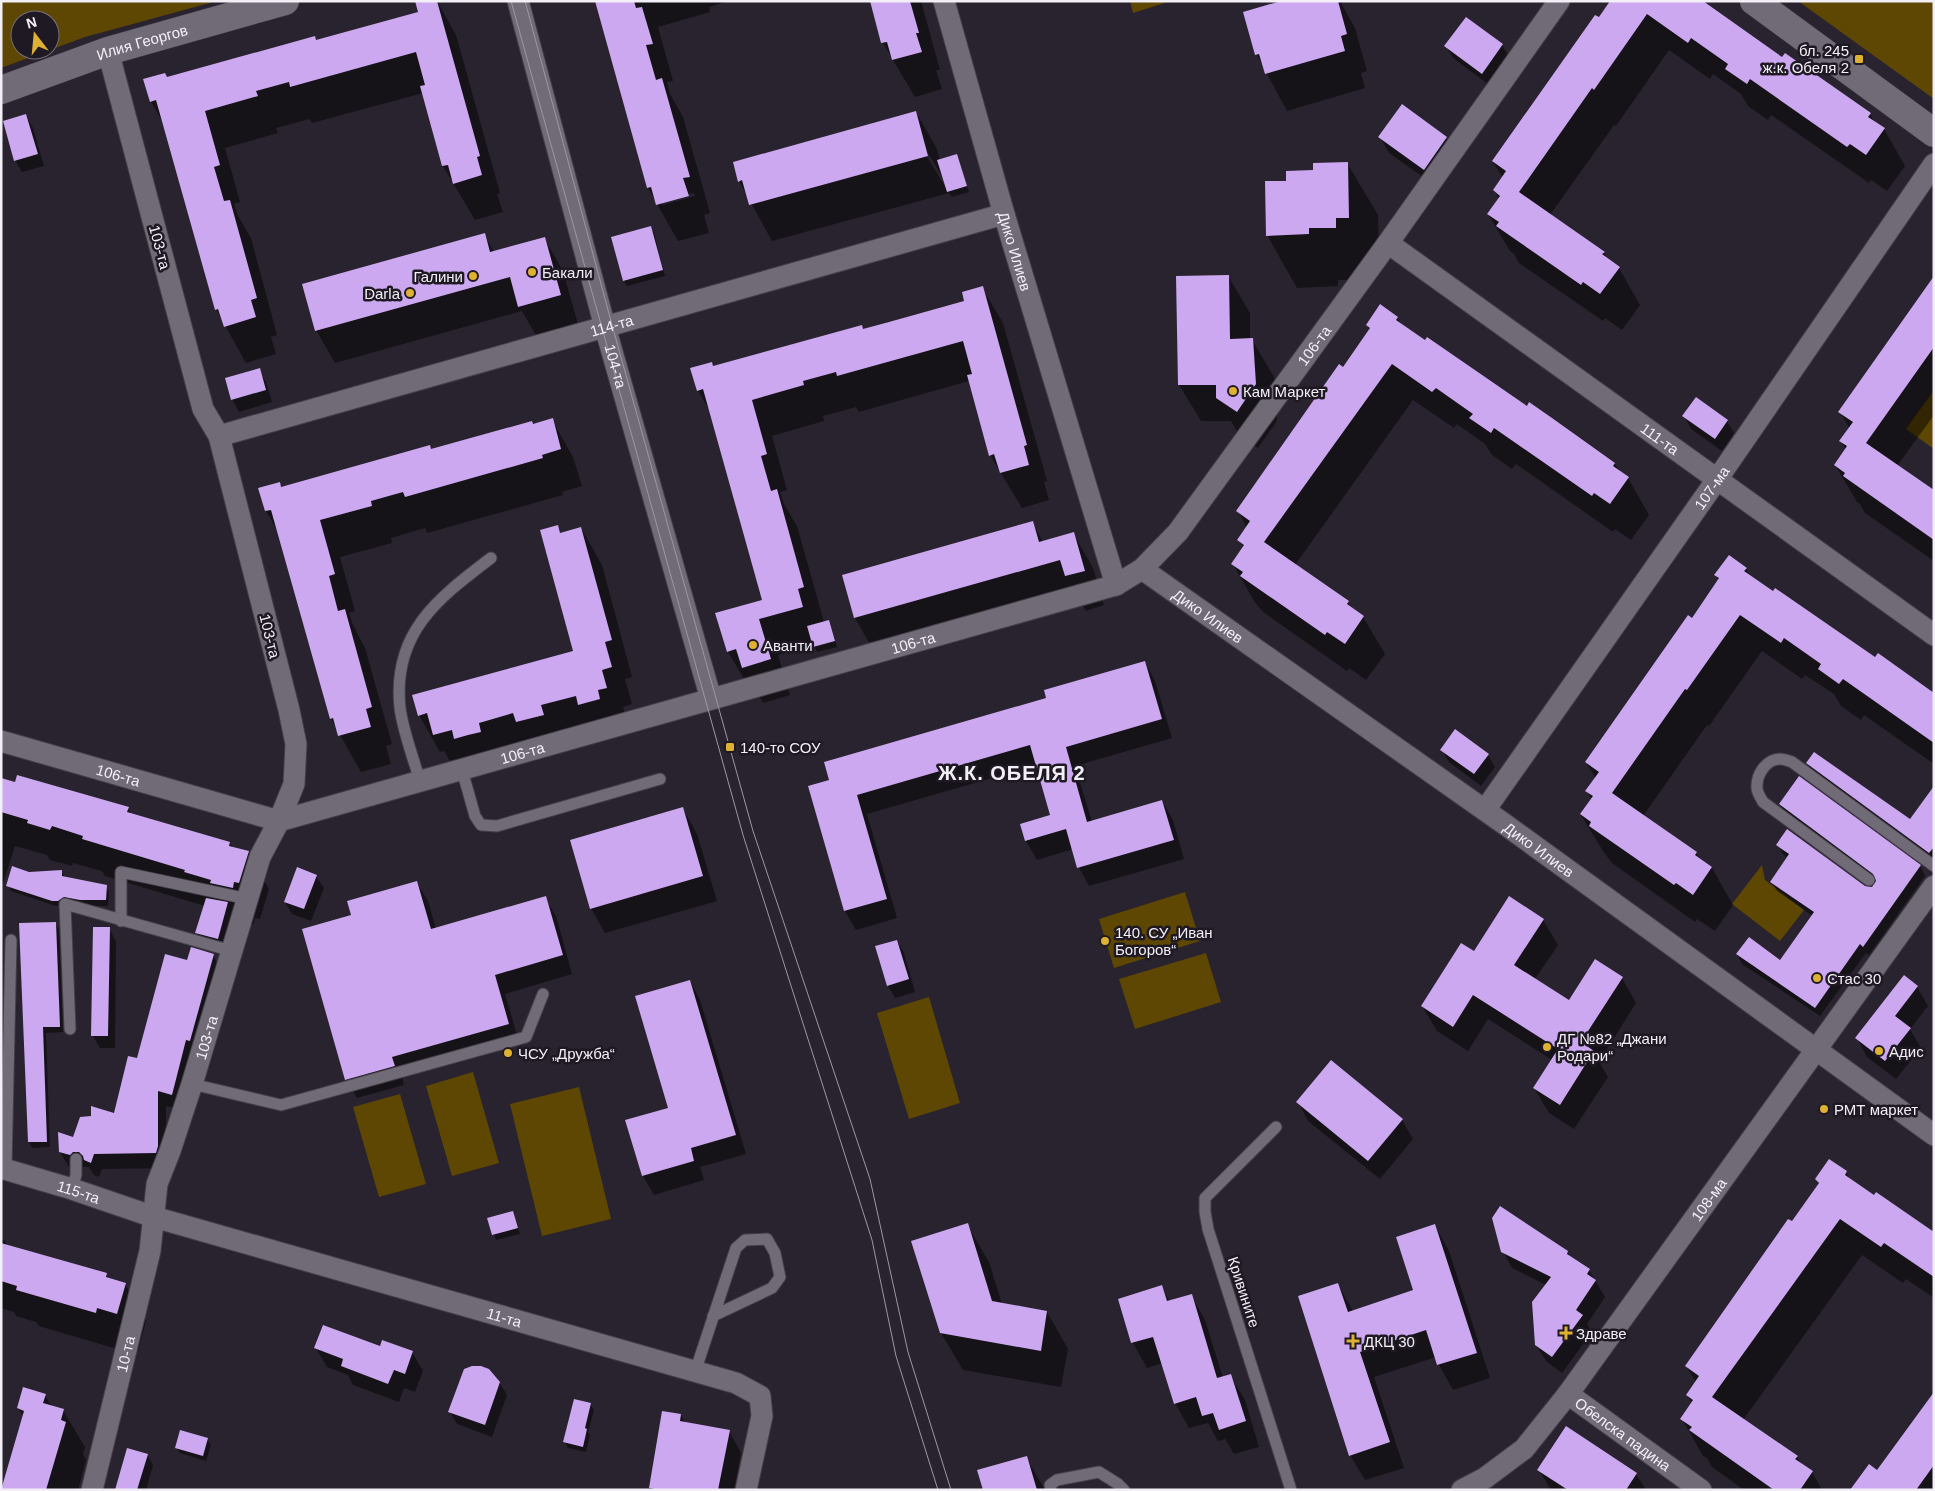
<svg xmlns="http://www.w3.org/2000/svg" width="1935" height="1491" font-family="Helvetica,sans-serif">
<rect width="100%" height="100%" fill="#28232e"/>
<path fill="#5e4702" d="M1,1H217L85,37L50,50V20H20V50H50L1,68Z
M1130,1H1171L1133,13Z
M1798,1H1934V99Z
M1934,390V449L1906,429Z
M1762,865L1765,880L1804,910L1780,941L1732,904Z
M1185,892L1200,941L1114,968L1099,919Z
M1206,953L1221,1002L1135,1029L1119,979Z
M929,997L960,1103L909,1119L877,1013Z
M473,1072L499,1163L452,1176L426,1086Z
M579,1087L611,1219L542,1236L510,1104Z
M400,1094L426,1184L379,1197L353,1107Z"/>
<path fill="#0007" fill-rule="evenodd" d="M437,1L456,35L500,193L497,194L503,212L475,220L443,166L423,93L312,123L310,119L276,128L278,133L225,148L240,202L234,204L238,216L251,238L277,335L271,337L276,354L246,363L216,309L165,126L151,102L167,78L316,41L419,12Z
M596,1H729L709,7L710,12L658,27L673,81L667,82L670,94L683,117L710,213L704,215L709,233L678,241L648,188ZM694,193L695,196L662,205V202Z
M870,1H921L940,70H936L942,89L915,97L883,43Z
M1286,1H1340L1355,28L1367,71L1361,73L1365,88L1287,111L1257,55Z
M1611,1L1782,58L1870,114L1875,123L1884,129L1905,166L1887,191L1871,180L1869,183L1771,115L1768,120L1748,106L1741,94L1713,74L1710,79L1669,50L1616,126L1614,125L1550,215L1604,252L1608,260L1619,268L1640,305L1622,330L1605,318L1603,321L1519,263L1514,254L1510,251L1488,214L1499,199L1494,190L1503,178L1493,162Z
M1466,18L1502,45L1510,58L1489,85L1453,58L1446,46Z
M916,112L937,149L940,161L956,156L969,192L952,197L949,193L772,241L739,181ZM926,150L946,183L947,190L924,151Z
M26,115L33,128L44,166L22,172L15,160Z
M1380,137L1446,138L1456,154L1434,185L1389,153Z
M1347,163L1378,215L1379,270L1366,280H1338V286L1297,288L1267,235L1287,182L1314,171Z
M650,228L654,233L665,276L627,286L624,281Z
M484,235L494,252L544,238L563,271L579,328L538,339L522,311L335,363L316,330Z
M1228,276L1250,313V340H1252L1274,377L1277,421L1258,448L1239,435L1231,421H1201L1179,385Z
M1934,278V415L1897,466L1934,491V561L1865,513L1860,504L1857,502L1835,465L1846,450L1841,441L1850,429L1840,412Z
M982,288L1003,323L1047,481L1044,482L1049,500L1022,508L990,455L969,381L859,412L856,407L823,416L824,421L772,436L787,490L780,492L784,504L797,526L824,622L828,621L831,627L837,647L817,652L814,645L778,655L790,695L763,703L754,686L749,687L728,652L717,614L764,601L712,414L698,391L692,369L712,363L714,367L863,330L966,302Z
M1397,318L1402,325L1615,464L1620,472L1628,478L1649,515L1631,540L1615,529L1613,532L1516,464L1512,469L1492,455L1485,444L1457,424L1454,428L1413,400L1295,565L1348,602L1352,609L1363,617L1385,654L1366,680L1349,668L1347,671L1263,612L1254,601L1233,564L1244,548L1239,540L1247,528L1238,511L1370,330L1367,325Z
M259,370L266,382L272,402L239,412L232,399Z
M1684,416L1727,421L1734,433L1722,451L1691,429Z
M552,420L573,457L582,486L562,492L563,495L427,533L425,528L391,538L392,543L340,557L355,611L349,613L353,625L365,648L392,744L386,746L391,764L361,772L331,719L280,535L266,511L260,489L279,484L282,488Z
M1032,522L1043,542L1073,533L1093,568L1104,605L1086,611L1077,595L875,653L855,618L843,576Z
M557,526L561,534L581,528L602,565L632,677L625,679L632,704L623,707L628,724L618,727L620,736L601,742L596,733L561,742L564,752L538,759L456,771L444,751L440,752L419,715L574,652Z
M1746,568L1750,576L1875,659L1934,694V764L1864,715L1861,720L1841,706L1834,694L1805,675L1802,679L1762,651L1709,726L1707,725L1643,816L1696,853L1701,860L1712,868L1733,905L1715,931L1697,919L1695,922L1612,863L1603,851L1581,815L1592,800L1587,791L1596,779L1586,762L1692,619L1719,581L1716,575Z
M1145,662L1155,681L1172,738L1075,766L1092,822L1162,801L1173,820L1184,859L1089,886L1079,867L1073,849L1037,860L1026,841L1021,825L1052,816L1037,765L867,814L897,918L856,930L845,911L810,787Z
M1442,750L1488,755L1495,767L1481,786L1449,762Z
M1807,763L1911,820L1934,797L1933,858L1811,769Z
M1,779L128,808L131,814L230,843L233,848L248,852L269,889L260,919L255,918L254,924L233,920L225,951L204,945L197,933L205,906L105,876L102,871L73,863L72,866L50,860L47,855L15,846L1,889Z
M1780,804L1920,866L1925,876L1869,955L1866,953L1820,1016L1742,964L1737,954L1781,961L1813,916L1777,891L1772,882L1788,858L1783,854L1778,845L1864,887L1873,888L1877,882L1786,814Z
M683,809L697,834L717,901L605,933L591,908Z
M61,871L65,877L106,887L109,892L108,906H56L11,891L8,885L28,873Z
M316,876L324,888L311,921L292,914L285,902Z
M417,883L428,901L436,929L545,898L556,916L572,974L505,994L519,1042L402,1076L404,1085L357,1098L346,1079L352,916Z
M1543,920L1558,945L1535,979L1570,1001L1622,978L1636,1003L1599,1062L1608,1077L1574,1129L1549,1113L1534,1088L1552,1060L1488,1019L1468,1051L1437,1031L1422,1006L1474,953Z
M55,923L59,929L63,1032L46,1033L50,1147L32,1148L29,1142L20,924Z
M109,929L116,941L115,1048H100L93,1036Z
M897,941L904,953L915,992L895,998L888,986Z
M213,955L221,970L180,1109L166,1106V1162L164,1168L102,1169L99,1177L94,1175L89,1167H81L78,1170L69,1167L60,1152L74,1138L115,1115L137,1060L188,962Z
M1904,976L1917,987L1928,1006L1910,1029L1921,1048L1896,1079L1867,1057L1857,1038Z
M690,981L700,1000L746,1154L700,1167L704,1180L654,1195L643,1176L627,1121L669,1109Z
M1298,1102L1402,1120L1413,1139L1380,1179L1308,1121Z
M1846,1172L1850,1180L1934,1234V1298L1906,1279L1903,1283L1862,1255L1743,1420L1797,1456L1802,1465L1812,1472L1822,1490H1744L1712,1467L1707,1458L1703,1456L1682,1419L1692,1403L1687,1395L1696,1382L1686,1366L1819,1185L1816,1179Z
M513,1212L520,1234L496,1240L489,1219Z
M967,1225L989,1262L1002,1304L1047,1312L1068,1349L1061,1387L963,1370L941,1333Z
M1435,1226L1449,1251L1490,1378L1453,1390L1439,1365L1436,1357L1374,1377L1404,1468L1365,1480L1350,1455L1338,1285L1353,1311L1415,1291Z
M1,1239L4,1240L8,1246L106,1274L109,1279L125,1284L146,1321L138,1351L118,1345L117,1349L39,1326L36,1322L16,1316L14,1312L1,1308Z
M1503,1251L1567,1252L1571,1258L1589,1270L1605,1297L1587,1324L1592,1332L1562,1373L1546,1361L1536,1345L1546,1285L1512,1268Z
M1161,1286L1170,1302L1191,1295L1205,1320L1223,1378L1230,1375L1245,1400L1259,1447L1234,1454L1225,1439L1218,1441L1208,1423L1189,1428L1175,1403L1163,1363L1147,1368L1133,1343L1119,1300Z
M316,1348H380L412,1352L423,1371L415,1392L404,1388L399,1402L353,1385L348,1375L327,1367Z
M499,1382L507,1395L492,1437L457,1424L450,1412Z
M1934,1394V1490H1853L1877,1472Z
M45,1395L52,1407L63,1410L85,1447L83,1454L86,1460L78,1490H3L24,1417L18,1408Z
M590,1404L594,1410L588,1432L590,1435L586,1452L568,1448L565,1442Z
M681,1415L686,1424L729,1431L741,1453L734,1490H651L650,1488Z
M207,1439L211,1445L206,1461L180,1453L177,1448Z
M147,1455L153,1465L146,1490H120Z
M1026,1457L1045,1490H984Z
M1539,1470L1636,1474L1646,1490H1551Z"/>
<path fill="#cba8ef" d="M415,1H437L480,156L477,157L482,175L453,184L448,165L442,166L420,86L425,85L416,52L290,87L289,82L256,91L258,96L205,111L220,165L214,167L224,201L230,200L257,298L251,300L256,317L224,327L218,309L215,310L156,100L150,102L143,79L165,73L167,77L315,36L316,40L418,12Z
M595,1H634L636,8L642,7L653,44L646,45L656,80L662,78L690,177L683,178L689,196L656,205L651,187L647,188Z
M870,1H910L919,33H916L922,52L892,60L887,42L881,43Z
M1281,1H1338L1347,34L1341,36L1345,51L1265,74L1259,54L1255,55L1243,12Z
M1610,1H1703L1782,57L1785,53L1808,69L1871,113L1868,117L1885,128L1866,155L1850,144L1847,147L1750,79L1747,84L1725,69L1728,64L1691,38L1688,43L1647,14L1594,90L1592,88L1519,192L1605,252L1602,254L1620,267L1600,294L1583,282L1581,285L1496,226L1499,222L1487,214L1500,196L1493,190L1506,171L1492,161L1595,15L1599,17Z
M1466,17L1503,44L1482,74L1444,46Z
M1402,104L1447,137L1424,170L1378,137Z
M916,111L928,156L749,205L742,180L738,182L733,162Z
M26,114L38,154L14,161L3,121Z
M957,154L967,186L947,192L937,160Z
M1348,162L1349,218H1336V228H1309V234L1266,236L1265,181H1286V171L1313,170V163Z
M651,226L663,270L623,281L611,237Z
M485,233L490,252L545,237L561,295L518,307L510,277L315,331L302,284Z
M1229,275L1230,339L1253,338L1256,384L1237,412L1216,398V385H1178L1176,276Z
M1934,276V347L1866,443L1934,490V540L1843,476L1845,473L1834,465L1847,446L1839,441L1853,422L1838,412Z
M983,286L1027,445L1024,446L1029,465L1000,473L994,454L989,456L967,375L972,374L963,341L837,376L836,372L803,381L804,385L752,400L767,454L761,456L771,491L777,489L804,587L798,589L803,607L759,619L771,659L742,668L736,649L727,652L715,613L762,600L703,389L697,391L690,368L712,362L713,366L862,325L863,329L889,322L964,301L962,292Z
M1380,304L1398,317L1396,320L1425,340L1427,337L1527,406L1529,402L1552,418L1615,463L1613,466L1629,477L1610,504L1594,493L1592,496L1494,428L1491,433L1469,418L1473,414L1436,388L1432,392L1392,364L1264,542L1349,601L1347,604L1364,616L1345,644L1327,632L1325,635L1240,576L1243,572L1231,564L1244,545L1237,540L1250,521L1236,511L1339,364L1343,367L1370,328L1366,325Z
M260,368L266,390L231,400L225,378Z
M1696,397L1728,420L1715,439L1682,416Z
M553,418L561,449L542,455L543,458L405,497L403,492L371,501L372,506L320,520L335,574L329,576L338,611L345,609L372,707L366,709L371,727L338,736L333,718L330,719L271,510L265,511L258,488L280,482L281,487L430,445L431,449L532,421L533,424Z
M1033,521L1039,542L1074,532L1085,571L1065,576L1060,560L854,618L842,575Z
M558,525L560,533L581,527L612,640L605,642L612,667L602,670L607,688L598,690L600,699L578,705L576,696L541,705L544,715L516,722L513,713L479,723L481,732L468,735L454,739L452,730L433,735L427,713L418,716L412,695L573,651L540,530Z
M1729,555L1747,568L1744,571L1773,591L1775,588L1875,657L1878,653L1934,693V743L1843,679L1839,684L1818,669L1821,664L1784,638L1781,643L1740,615L1687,690L1685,689L1612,793L1697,852L1695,855L1712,867L1693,895L1676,883L1674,885L1589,826L1591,822L1580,814L1593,796L1585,791L1599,772L1585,762L1688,615L1692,618L1719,578L1714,575Z
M829,620L835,641L813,647L807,626Z
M1145,661L1162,719L1066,747L1087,822L1162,800L1174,840L1077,868L1066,829L1025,841L1020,824L1050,815L1030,745L857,795L887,899L844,911L808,786L829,780L824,762L1046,698L1044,690Z
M1455,729L1489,754L1474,774L1440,750Z
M1814,752L1910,819L1934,786V847L1929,853L1806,763Z
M17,775L129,807L127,812L230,842L229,846L249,851L239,883L234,882L233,888L210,883L211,880L184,872L185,870L82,839L83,836L52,826L50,830L27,823L28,820L1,812V778L15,782Z
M1799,776L1921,865L1863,947L1860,944L1815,1008L1736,954L1749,937L1780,960L1814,912L1770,882L1789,854L1776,845L1787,829L1865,886L1872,887L1876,881L1873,874L1779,804Z
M683,807L703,876L590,909L570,840Z
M12,866L29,872L62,870V876L107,885L106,900H80L64,897L58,901H52L6,886Z
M297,867L317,875L304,909L284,902Z
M417,881L431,929L546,896L563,955L495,975L509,1024L392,1057L395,1066L345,1080L302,929L351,915L347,901Z
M1509,896L1544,919L1514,965L1569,1000L1595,959L1623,977L1581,1042L1594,1051L1560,1105L1533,1088L1558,1049L1473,995L1453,1027L1421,1006L1461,943L1474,951Z
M206,898L228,902L218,939L195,933Z
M56,922L60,1027H43L47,1142H28L19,923Z
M93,927H110L108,1036H91Z
M897,940L909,979L887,986L875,946Z
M191,947L214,954L190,1041L186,1040L172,1095L158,1091V1146L156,1153L94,1154L91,1163L84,1160L83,1156L79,1152H73L70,1155L59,1152L58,1132L73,1137L80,1117L91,1116V1106L114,1113L128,1056L137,1058L165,954L187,960Z
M1904,975L1918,986L1895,1016L1911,1028L1885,1061L1855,1038Z
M690,980L736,1135L691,1148L694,1161L642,1176L625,1120L668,1108L635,996Z
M1331,1060L1403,1119L1368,1161L1296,1102Z
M1829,1159L1847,1171L1845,1175L1874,1195L1876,1192L1934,1232V1277L1884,1243L1881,1247L1840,1219L1712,1397L1798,1456L1795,1459L1813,1471L1800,1490H1774L1689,1430L1692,1427L1680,1419L1693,1400L1686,1395L1699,1376L1685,1366L1788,1219L1792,1221L1819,1183L1815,1179Z
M1500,1206L1568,1251L1567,1254L1590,1269L1587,1274L1596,1280L1576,1310L1583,1315L1552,1357L1535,1345L1532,1302L1551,1277L1501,1252L1492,1218Z
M513,1211L518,1228L492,1235L487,1218Z
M968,1223L992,1301L1047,1311L1041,1351L940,1333L911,1241Z
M1435,1224L1477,1353L1437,1365L1426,1330L1360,1352L1390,1442L1349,1456L1298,1296L1338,1283L1348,1312L1413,1290L1396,1237Z
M1,1243L107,1273L106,1277L126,1283L117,1314L97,1308L96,1313L16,1290L17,1286L1,1281Z
M1162,1285L1167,1301L1192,1294L1217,1378L1231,1374L1246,1421L1219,1430L1213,1413L1202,1416L1196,1397L1174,1404L1153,1337L1131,1343L1118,1299Z
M323,1325L380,1346L382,1340L413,1351L405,1374L394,1370L388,1384L341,1366L343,1359L314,1348Z
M472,1366H481L489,1369L500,1382L485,1425L448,1412L464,1369Z
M23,1387L46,1394L43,1403L64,1409L61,1420L66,1422L46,1490H1L24,1411L17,1408Z
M1934,1392V1465L1916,1490H1850L1869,1464L1877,1470Z
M574,1399L591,1403L585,1428L587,1429L583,1447L563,1442Z
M662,1411L681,1414L680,1421L730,1430L718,1490H659L649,1488Z
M1566,1426L1637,1473L1626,1490H1568L1537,1470Z
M180,1430L208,1438L203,1456L175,1448Z
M127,1448L148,1454L137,1490H115Z
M1027,1456L1037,1490H983L977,1470Z"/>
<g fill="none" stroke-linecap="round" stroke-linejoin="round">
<g stroke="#433e48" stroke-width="13">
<path id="service" d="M462,770L475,816L481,825L497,826L660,779
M420,782C414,759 403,732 400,708C392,633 437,599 491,558
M1869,880L1763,802C1761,798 1757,793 1757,788C1756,775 1766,759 1780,759C1784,759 1789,761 1792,762L1934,866
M121,921V872L248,899
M70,1029L65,904L232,951
M192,1084L281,1105L526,1037L543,994
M1276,1127L1205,1198V1212L1208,1229L1291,1490
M6,1169L11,940
M72,1189L76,1175V1159
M695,1372L736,1248L745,1240L767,1239L775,1253L780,1277L772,1288L713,1316
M1051,1490L1050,1485L1057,1480L1099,1472L1118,1484L1124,1490"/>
</g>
<g stroke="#433e48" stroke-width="23">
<g id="minor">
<path id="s1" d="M518,1L605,327L711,699"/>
<path id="s2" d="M944,1L1004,214L1116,585"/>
<path id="s3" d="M1388,243L1934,635"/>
<path id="s4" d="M219,436L1004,214"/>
<path id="s5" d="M1142,569L1503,823L1934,1135"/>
<path id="s6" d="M1,741L279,821L1116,585L1142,569L1178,532L1388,243L1559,1"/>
<path id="s7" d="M1485,810L1718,478L1934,164"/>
<path id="s8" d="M1,1168L72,1189L154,1217L736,1383L760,1396L762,1416L746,1490"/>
<path id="s9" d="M1568,1394L1701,1490"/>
<path id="s10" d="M92,1490L150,1251L157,1184L170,1151L192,1084L260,857L279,821L294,784L296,744L289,710L219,436L203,409L108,51"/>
<path id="s11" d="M1462,1490L1485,1478L1524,1449L1568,1394L1934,886"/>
</g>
</g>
<g stroke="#433e48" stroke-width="29">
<g id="tertiary">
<path d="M1754,1L1934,133"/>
<path id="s12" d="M1,90L108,51L285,1"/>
</g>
</g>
<use href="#service" stroke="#716b78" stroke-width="11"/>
<use href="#minor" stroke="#716b78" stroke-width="21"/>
<use href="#tertiary" stroke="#716b78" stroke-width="28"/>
<path stroke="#9c98a1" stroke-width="1" d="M511,1L743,835L872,1240L896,1356L938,1490
M525,1L612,325L753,831L870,1179L908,1352L951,1490"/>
</g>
<g fill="#deb133" stroke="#1f1924" stroke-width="2">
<rect x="1854" y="54" width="10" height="10" rx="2.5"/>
<circle cx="532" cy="272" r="5"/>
<circle cx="473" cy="276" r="5"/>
<circle cx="410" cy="293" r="5"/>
<circle cx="1233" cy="391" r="5"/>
<circle cx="753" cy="645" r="5"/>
<rect x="725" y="742" width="10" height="10" rx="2.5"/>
<circle cx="1105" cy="941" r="5"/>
<circle cx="1817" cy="978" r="5"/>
<circle cx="1547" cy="1047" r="5"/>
<circle cx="1879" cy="1051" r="5"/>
<circle cx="508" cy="1053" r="5"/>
<circle cx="1824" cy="1109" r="5"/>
<path d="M1563.5 1325.5h5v5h5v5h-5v5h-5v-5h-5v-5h5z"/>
<path d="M1350.5 1333.5h5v5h5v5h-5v5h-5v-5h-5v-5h5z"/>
</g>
<g text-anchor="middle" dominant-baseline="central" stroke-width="5" stroke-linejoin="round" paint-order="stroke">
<g font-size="15" fill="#f3eff7" stroke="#1f1924">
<text stroke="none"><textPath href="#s12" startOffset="149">Илия Георгов</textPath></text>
<text transform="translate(160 247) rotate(75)">103-та</text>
<text stroke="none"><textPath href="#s2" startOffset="260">Дико Илиев</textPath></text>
<text stroke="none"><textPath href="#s4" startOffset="408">114-та</textPath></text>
<text stroke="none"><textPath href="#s6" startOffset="1472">106-та</textPath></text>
<text stroke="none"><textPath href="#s1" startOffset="378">104-та</textPath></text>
<text stroke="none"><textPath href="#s3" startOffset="335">111-та</textPath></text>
<text stroke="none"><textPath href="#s7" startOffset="394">107-ма</textPath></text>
<text stroke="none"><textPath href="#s5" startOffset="81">Дико Илиев</textPath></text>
<text transform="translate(270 636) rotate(76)">103-та</text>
<text stroke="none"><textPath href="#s6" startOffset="948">106-та</textPath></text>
<text stroke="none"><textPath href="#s6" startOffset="542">106-та</textPath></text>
<text stroke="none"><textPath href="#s6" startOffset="122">106-та</textPath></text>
<text stroke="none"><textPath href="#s5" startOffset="486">Дико Илиев</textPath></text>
<text stroke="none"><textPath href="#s10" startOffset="468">103-та</textPath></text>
<text stroke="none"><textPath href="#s8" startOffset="81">115-та</textPath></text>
<text stroke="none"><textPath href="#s11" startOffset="385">108-ма</textPath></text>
<text transform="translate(1244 1292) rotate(72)">Кривините</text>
<text stroke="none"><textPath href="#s8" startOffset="525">11-та</textPath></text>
<text stroke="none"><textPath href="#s10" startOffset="140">10-та</textPath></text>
<text stroke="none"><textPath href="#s9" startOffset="68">Обелска падина</textPath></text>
</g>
<g font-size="15" fill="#f3eff7" stroke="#1f1924" text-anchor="start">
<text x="1849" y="50" text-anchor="end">бл. 245<tspan x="1849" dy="17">ж.к. Обеля 2</tspan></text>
<text x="542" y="272">Бакали</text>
<text x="463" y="276" text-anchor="end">Галини</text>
<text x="400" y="293" text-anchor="end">Darla</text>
<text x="1243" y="391">Кам Маркет</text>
<text x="763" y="645">Аванти</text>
<text x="740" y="747">140-то СОУ</text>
<text x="1115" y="932">140. СУ „Иван<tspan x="1115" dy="17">Богоров“</tspan></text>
<text x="1827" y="978">Стас 30</text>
<text x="1557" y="1038">ДГ №82 „Джани<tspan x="1557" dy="17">Родари“</tspan></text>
<text x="1889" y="1051">Адис</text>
<text x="518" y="1053">ЧСУ „Дружба“</text>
<text x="1834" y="1109">РМТ маркет</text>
<text x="1576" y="1333">Здраве</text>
<text x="1364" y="1341">ДКЦ 30</text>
</g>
<g font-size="20" font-weight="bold" letter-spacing="1" fill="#f3eff7" stroke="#1f1924">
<text x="1012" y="773">Ж.К. ОБЕЛЯ 2</text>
</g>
</g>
<rect width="1935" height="1491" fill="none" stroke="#f3eff7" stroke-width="5"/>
<g transform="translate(35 35) rotate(344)"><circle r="24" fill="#1f1924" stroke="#746f78"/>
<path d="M0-4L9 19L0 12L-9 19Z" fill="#deb133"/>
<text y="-8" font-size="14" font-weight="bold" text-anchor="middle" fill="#f3eff7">N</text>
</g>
</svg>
